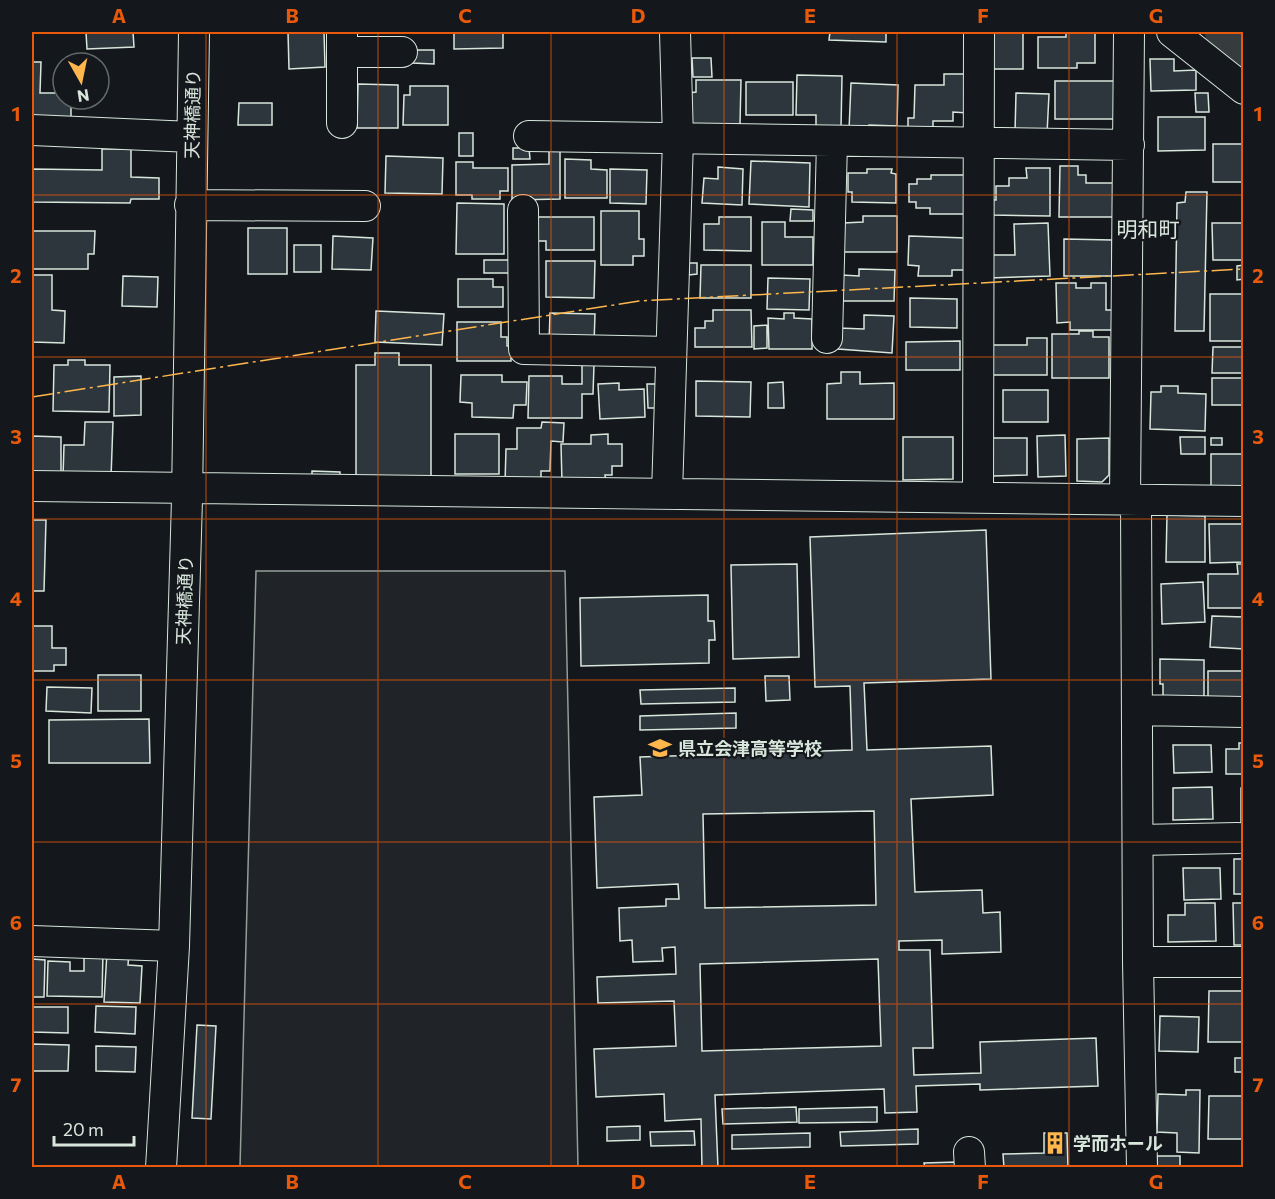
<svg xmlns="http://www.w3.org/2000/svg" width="1275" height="1199" font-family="Commissioner,'Noto Sans JP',sans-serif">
<rect width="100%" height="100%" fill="#14181c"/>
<path fill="#202428" stroke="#939e99" stroke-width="1.5" d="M256,571H565L578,1167H240Z"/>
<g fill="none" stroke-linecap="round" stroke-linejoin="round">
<path stroke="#363b3e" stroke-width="48" d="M1229,32L1244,43"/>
</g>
<path fill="#2c363c" stroke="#d8e6dc" stroke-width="1.5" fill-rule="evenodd" d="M86,32H133L134,47L87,49Z
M288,32H324L325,67L289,69Z
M454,32H503V48L454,49Z
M830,32H886V42L829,40Z
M989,32H1023V69H989Z
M1066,33H1095V63H1077V68H1038V37H1066Z
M412,50H434V64L412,63Z
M692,58H711L712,77H693Z
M1150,59H1174V71L1196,70V90L1151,91Z
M32,62H41L40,93H63V99H71V122L32,121Z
M944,74H969L968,113L953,112V121H933V133H908V118H914L915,85H944Z
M797,75L842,76L841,128L816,127V115H796Z
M696,80H741L740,124H688L689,93L696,92Z
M1055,81H1114L1115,119H1055Z
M746,82H793V115H746Z
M851,83L898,85L897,126L869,125L868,131L849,130Z
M358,84L398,85V128H357Z
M410,86H448V125H403L404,95H410Z
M1016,93L1049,94L1047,134L1015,133Z
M1195,93H1208L1209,112H1196Z
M239,103H272V125H238Z
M1158,117H1205V150L1158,151Z
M459,133H473V156H459Z
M1213,144H1244V182H1213Z
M513,148H529L530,159H513Z
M102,149H131V177L159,178V199H131L130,203L32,202V169L102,170Z
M549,149H560V199L512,200V165L549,164Z
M386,156L443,158L442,194L385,193Z
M565,159L591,160V169L607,170V198H565Z
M751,161L810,163L809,207L749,204Z
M456,162H473V168H508V191H500V199H472V195H456Z
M1060,166H1078V175H1086V183H1115V217H1059Z
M718,167L743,169L742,205L702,203L704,178L718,179Z
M1026,168H1050V216L991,215V200H996V186H1009V178H1027Z
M610,169L647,170L646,204L610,203Z
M867,169H892L891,173L896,174V203L852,202V192H848V173H867Z
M931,175H969V214H930V208H916V202H909V184H917V179H931Z
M1186,192H1207L1204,331H1175L1177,203L1185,202Z
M457,203L504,204V254H456Z
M791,209L813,210V221H790Z
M601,211H639V239H644V256H633V265H601Z
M863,216H897V252H842L843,223L863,222Z
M535,217H594V250H546V241H535Z
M719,217H751V251L704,250V224H719Z
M762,222H785V237H813V265H762Z
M1048,223L1050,276L989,278V255H1015L1014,224Z
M1212,223H1244V260H1213Z
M248,228H287V274H248Z
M32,231H95L94,254H88V269H32Z
M333,236L373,238L371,270L332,269Z
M909,236L966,238L965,270H952V276H918L919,266L908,265Z
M1064,239L1112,240V276H1064Z
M294,245H321V272H294Z
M484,260H511V273H484Z
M546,261H595L594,298L546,297Z
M689,263H697V274L689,275Z
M701,265H751V298H700Z
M1244,265V279L1237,280V266Z
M859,269L895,270L894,301H841L842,275L859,276Z
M32,275H52V310L65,311L64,343L32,342Z
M123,276L158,277L157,307L122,306Z
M768,278L810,279L809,310L767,309Z
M458,279H493V287H503V307H458Z
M1056,283H1076V288H1091V283H1106V310H1113V330H1070V322L1057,323Z
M1210,294H1244V341H1210Z
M910,298L957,299V328L910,327Z
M713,310H751L752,347H695V328H705V321H713Z
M376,311L444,314L442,345L375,342Z
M550,313L595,314L594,344L549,343Z
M784,313H794V318L812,319V349H769L768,318L784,319Z
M864,315L894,316L892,353L838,349L839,328L864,329Z
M457,322H501V337H507V346L511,347V361H457Z
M767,325V348L754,349V326Z
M1079,331H1093V337H1109V378H1052V334H1079Z
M1027,338H1047V375H993V345H1027Z
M960,341V370H906V342Z
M1213,347H1244V373H1212Z
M375,353H399V365H431V483H356V365H375Z
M68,360H85V365H110L109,412L53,411L54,365H68Z
M582,365H594L593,394H582V418H528L529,376H562V384H582Z
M841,372H860V384L894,383V419H827V384L841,383Z
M461,375H502V382H527L526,405H514L513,418L472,417V403L460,402Z
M141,376V415L114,416V377Z
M1212,378H1244V405H1212Z
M696,381L751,382L750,417L696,416Z
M783,382L784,408H768V383Z
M619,383V390L644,389L645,417L600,419L598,384Z
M647,384H660V408H648Z
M1161,386H1178V393L1206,394L1205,431L1150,429L1151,392H1161Z
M1003,390H1048V422H1003Z
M85,422H113L111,478L63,477L64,445H84Z
M542,422L564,423L563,442L551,441L550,471H541V484L505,483L506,449H517V428H541Z
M455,434H499V474H455Z
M608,434V444H622V466H612V475H605L606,482L562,483L561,444H591V435Z
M1065,435L1066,476L1038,477L1037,436Z
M32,436L61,437V478L32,477Z
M903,437H953V479L903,480Z
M1180,437H1205V454H1181Z
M993,438H1027V475L993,476Z
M1109,438V475L1102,482L1077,481V439Z
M1211,438H1222V445H1211Z
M1211,454H1244V486H1211Z
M312,471L340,472V483L312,482Z
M1167,515L1205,516V562H1166Z
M32,520H46L44,591H32Z
M1209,524H1244V562L1210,563Z
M986,530L991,679L864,683L867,750L991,746L993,795L911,799L915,892L982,890L983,913L1000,912L1001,952L942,954V940L899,941V950H930L933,1048H913L914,1075L981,1073L980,1042L1096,1038L1098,1086L980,1090V1084L916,1086L917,1112L885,1113L884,1089L715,1095L718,1168H702L701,1119L665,1121L664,1094L596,1097L594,1049L676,1046L674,1001L598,1003L597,977L676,974L675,947L662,948L663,961L633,962L632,940L620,941L619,908L666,906V899H679L678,884L597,888L594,797L642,795L640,757L852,750L850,686L815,687L810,537ZM874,811L876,905L705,908L703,814ZM878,959L881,1046L702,1051L700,964Z
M797,564L799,657L733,659L731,565Z
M1237,564H1244V608H1208V574H1238Z
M1203,582L1205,622L1162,624L1161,584Z
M708,595V621H714L715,640H709V663L581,666L580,598Z
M1212,616L1244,617V649L1210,647Z
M32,626H52V648H66V665H54V671H32Z
M1160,659L1204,660V702L1163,701V684H1160Z
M1208,671H1244V702L1208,703Z
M98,675H141V711H98Z
M765,676H789L790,700L766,701Z
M47,687L92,688L91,713L46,711Z
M735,688V702L641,704L640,690Z
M736,713V728L640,730V716Z
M149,719L150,763H49V720Z
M1239,743H1244V774H1226V749H1239Z
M1173,745H1211L1212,772L1174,773Z
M1212,787L1213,819L1173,820V788Z
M1241,788H1244V833H1241Z
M1234,859H1244V894H1234Z
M1183,868H1220L1221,899L1184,900Z
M1185,903H1215L1216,941L1168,942V915H1185Z
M1233,903H1244V945H1234Z
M84,951L103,952L102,997L47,996L48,961L70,962V971H84Z
M107,952L129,953L128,965L142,966L140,1003L104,1002Z
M32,959L45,960L44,997H32Z
M1209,991H1244V1042H1208Z
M96,1006L136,1007L135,1034L95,1032Z
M32,1007H68V1033L32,1032Z
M1160,1016L1199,1017L1198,1052L1159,1051Z
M197,1025L216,1026L211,1119L192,1118Z
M32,1044L69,1045L68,1071H32Z
M96,1046L136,1047L135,1072L96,1071Z
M1235,1058H1244V1072H1235Z
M1186,1090H1200L1199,1153L1177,1152V1133L1157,1132L1158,1094L1186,1095Z
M1209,1096H1244V1139H1208Z
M796,1107L797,1122L723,1124L722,1109Z
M877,1107V1122L799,1123V1109Z
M640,1126V1140L607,1141V1127Z
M918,1129V1144L841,1146L840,1132Z
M694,1131L695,1145L651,1146L650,1132Z
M810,1133V1147L732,1149V1135Z
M1044,1133H1067L1068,1168H1004L1003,1154L1044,1153Z
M1157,1156H1180V1168H1157Z
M957,1162V1168H925L924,1163Z"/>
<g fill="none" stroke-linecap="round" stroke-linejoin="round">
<g stroke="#d8e6dc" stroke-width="32">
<path id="minor" d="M342,32V123
M1172,32L1244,89
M342,52H402
M32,130L192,137
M529,136L1129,145
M190,205L365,206
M523,210L524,349L671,352
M827,338L832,142
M32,486L1244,501
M667,494L678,139L675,32
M978,497L979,32
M1125,499L1129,32
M1136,500L1138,962L1142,1168
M1138,710L1244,712
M1138,840L1238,838
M32,941L174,946
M1138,962H1244
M969,1152L970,1168
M161,1168L174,946L187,499L194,32"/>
</g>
<use href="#minor" stroke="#14181c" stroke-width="30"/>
<path stroke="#ffb74d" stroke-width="1.5" stroke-dasharray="21 4.5 3 4.5" stroke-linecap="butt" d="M32,397L639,301L1244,269"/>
</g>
<path fill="none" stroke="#e8590c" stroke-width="1.5" stroke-opacity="0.55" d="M206,32V1168M378,32V1168M551,32V1168M724,32V1168M897,32V1168M1069,32V1168M32,195H1244M32,357H1244M32,519H1244M32,680H1244M32,842H1244M32,1004H1244"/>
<defs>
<g id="school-bare" transform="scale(1.8)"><path d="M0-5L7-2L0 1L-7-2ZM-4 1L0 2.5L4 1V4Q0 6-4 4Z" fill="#ffb74d" stroke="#14181c" stroke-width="2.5" paint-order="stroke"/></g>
<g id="building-bare" transform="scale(1.8)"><path d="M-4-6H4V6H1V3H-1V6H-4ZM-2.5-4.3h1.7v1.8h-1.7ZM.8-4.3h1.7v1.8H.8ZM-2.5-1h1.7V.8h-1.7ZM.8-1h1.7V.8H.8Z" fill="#ffb74d" stroke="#14181c" stroke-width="2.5" paint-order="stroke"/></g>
</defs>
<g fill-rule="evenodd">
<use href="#school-bare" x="660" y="748"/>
<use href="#building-bare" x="1055" y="1143"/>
</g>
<g text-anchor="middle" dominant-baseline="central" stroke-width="4.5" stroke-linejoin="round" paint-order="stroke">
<g font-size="18" fill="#d8e6dc" stroke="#14181c">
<text transform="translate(192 114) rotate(-89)">天神橋通り</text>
<text transform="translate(184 600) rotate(-88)">天神橋通り</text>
</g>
<g font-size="18" font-weight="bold" fill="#d8e6dc" stroke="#14181c" text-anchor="start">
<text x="678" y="748">県立会津高等学校</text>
<text x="1073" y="1143">学而ホール</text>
</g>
<g font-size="21" fill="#d8e6dc" stroke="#14181c">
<text x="1148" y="228">明和町</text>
</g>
</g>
<rect width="1275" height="1199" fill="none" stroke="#14181c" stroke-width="66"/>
<g transform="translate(81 81) rotate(171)"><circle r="28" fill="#14181c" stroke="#626a69" stroke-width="1.5"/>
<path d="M0-4.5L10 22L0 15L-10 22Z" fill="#ffb74d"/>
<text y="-9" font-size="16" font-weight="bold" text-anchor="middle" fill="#d8e6dc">N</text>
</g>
<path d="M54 1136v9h80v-9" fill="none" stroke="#d8e6dc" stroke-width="3"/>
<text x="63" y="1136" font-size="18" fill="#d8e6dc" stroke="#14181c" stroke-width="4.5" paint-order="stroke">20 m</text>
<rect x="33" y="33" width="1209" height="1133" fill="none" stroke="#e8590c" stroke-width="2"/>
<g font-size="20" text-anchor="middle" font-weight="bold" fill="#e8590c">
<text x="119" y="23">A</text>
<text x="292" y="23">B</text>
<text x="465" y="23">C</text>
<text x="638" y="23">D</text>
<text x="810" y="23">E</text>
<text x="983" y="23">F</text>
<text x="1156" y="23">G</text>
<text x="16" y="121">1</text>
<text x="1258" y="121">1</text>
<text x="16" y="283">2</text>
<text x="1258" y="283">2</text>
<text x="16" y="444">3</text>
<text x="1258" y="444">3</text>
<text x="16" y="606">4</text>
<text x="1258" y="606">4</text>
<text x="16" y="768">5</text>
<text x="1258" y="768">5</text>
<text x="16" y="930">6</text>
<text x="1258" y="930">6</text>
<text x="16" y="1092">7</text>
<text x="1258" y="1092">7</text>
<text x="119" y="1189">A</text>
<text x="292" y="1189">B</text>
<text x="465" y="1189">C</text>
<text x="638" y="1189">D</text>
<text x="810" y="1189">E</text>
<text x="983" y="1189">F</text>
<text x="1156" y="1189">G</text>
</g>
</svg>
